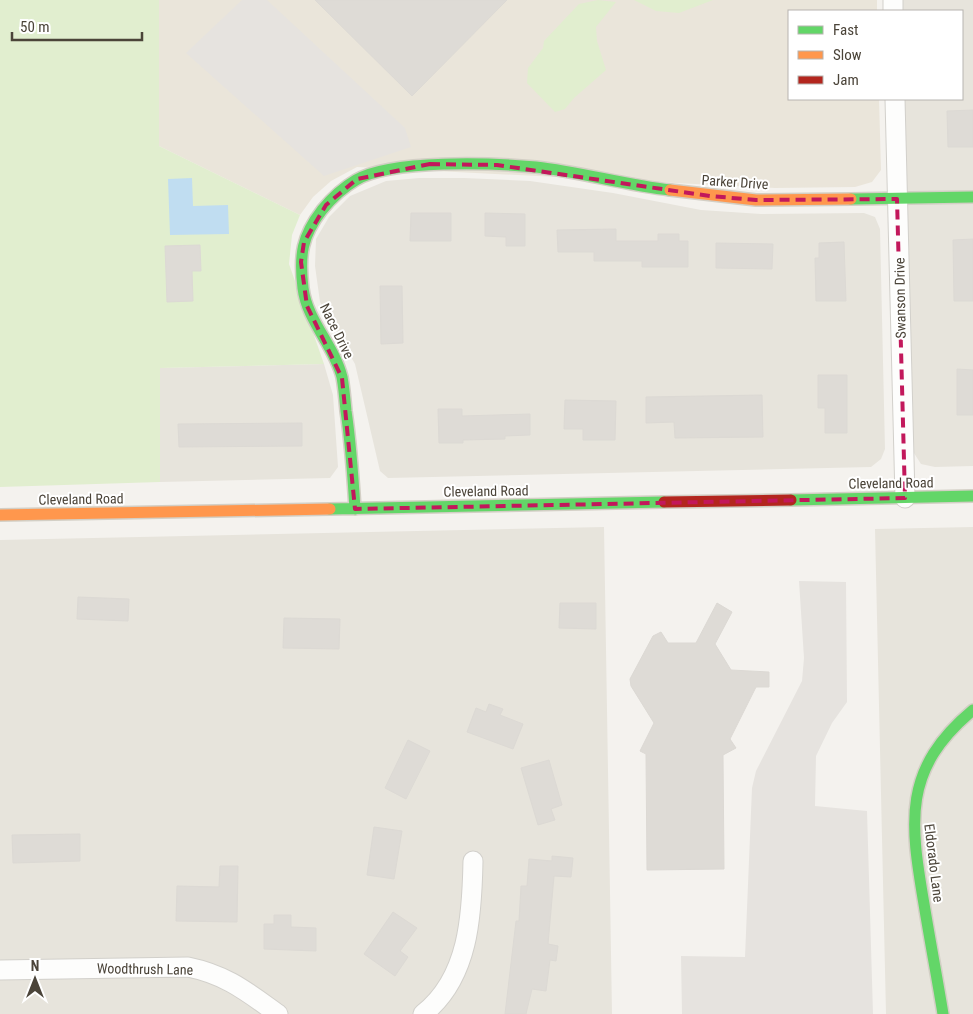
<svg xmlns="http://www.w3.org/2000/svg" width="973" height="1014" font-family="'Roboto Condensed',sans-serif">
<rect width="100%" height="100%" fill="#f4f2ee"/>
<path fill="#e7e4dc" d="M901,0H973V466L935,467L921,464L912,450L904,99H962V11H902Z
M419,178H464L530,181L613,193L701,210L761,214L864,213L875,217L880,229L885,449L881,459L871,467L388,478L380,471L355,364L320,302L315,266L316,239L329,217L350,196L386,181Z
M324,364L333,395L338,467L330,478L160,482V368Z
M604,527L612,1014H0V540Z
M973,527V1014H886L875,529Z"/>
<path fill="#eae5da" d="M159,0H877V11H789V99H879L881,170L872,182L855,187L775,188L357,167L331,181L313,197L300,215L159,146Z"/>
<path fill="#e1eecf" d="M0,0H159V146L300,215L292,235L289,264L324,364L160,368V482L0,487Z
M598,0L616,2L596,27L597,41L606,70L574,98L565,109L555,112L527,83L528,68L543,48L544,41L579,4Z
M634,0H713L679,13L656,11Z"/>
<path fill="#e6e3df" d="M242,0H267L405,128L411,147L324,176L186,53Z
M799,581L846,582L847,702L832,723L816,756L815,806L867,811L873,1014H682L681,956L745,957L752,788L756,771L802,681L804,658Z"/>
<path fill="#c0ddf1" d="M192,178L193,206L228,205L229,234L170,235L168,179Z"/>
<path fill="#dedbd6" stroke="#dcd9d4" d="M315,0H507L412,96Z
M973,110V147H948L947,111Z
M411,213H451V241H410Z
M485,213L525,214V246H506V237L485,236Z
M616,229V241H658V234H679V241H688V267H642V261H594V252H558L557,230Z
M973,239V301H954L953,240Z
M844,242L846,301H816L815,258H819V243Z
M716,243L773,244L772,269L716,268Z
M200,245L201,271H192L193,301L167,302L165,246Z
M380,286H402L403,343L381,344Z
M957,369L973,370V415H957Z
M818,375H847V433H825V408H818Z
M762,395L763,437L675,438L674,422L646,423V397Z
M565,400L616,401L615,440H583V429H564Z
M438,409H462V416L530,414V435L505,436V439L463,440V443H439Z
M302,423V446L179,447L178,424Z
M78,597L129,599L128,621L77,619Z
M560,603H596V629L559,628Z
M717,603L732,612L715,644L731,670L769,672V687H756L730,739L736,748L723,755L724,869L647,870L646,754L640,751L654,723L631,686L630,679L653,636L661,632L668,643H696Z
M284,618L340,619L339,649L283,648Z
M489,704L503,709L500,715L523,724L513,749L467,732L476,708L486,712Z
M408,740L430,751L406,799L385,788Z
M549,760L562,805L551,809L555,820L538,825L521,768Z
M374,827L402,831L394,879L367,875Z
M80,834V861L13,863L12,835Z
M552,856L573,858L571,877L554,876L548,944L558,946L556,961L550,960L546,991L532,989L526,1014H505L516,921H519L521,886H527L529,859L552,861Z
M220,866H238L237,922L176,921L177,886L219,887Z
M393,912L417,928L400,951L408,957L395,976L364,954Z
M274,915H291V927L316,928V951L264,949V924H274Z"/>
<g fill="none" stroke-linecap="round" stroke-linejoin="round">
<g stroke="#d2d0cb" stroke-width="21">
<path id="street" d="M893,0V11
M895,99L905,498
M0,970L188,967C227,975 247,992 278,1014
M423,1014C469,978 472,915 473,861"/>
</g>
<g stroke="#d3cfc5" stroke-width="14">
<path id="fast" d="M851,199L973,197
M791,500L973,496
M330,509L664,502
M355,509C353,476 351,444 346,411C345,400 344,388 342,377C334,345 307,321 303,288C299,255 302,236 322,210C331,199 344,187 356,180C392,159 493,163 536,167C581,172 625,185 670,190
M943,1014C937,977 930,941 924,904C910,822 902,769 973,710"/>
</g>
<g stroke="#d3cfc5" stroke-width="14">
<path id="slow" d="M670,190L756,200L851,199
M0,515L330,509"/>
</g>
<g stroke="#d3cfc5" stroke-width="14">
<path id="jam" d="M664,502L791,500"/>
</g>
<use href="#street" stroke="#fdfdfc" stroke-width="19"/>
<use href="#fast" stroke="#63d668" stroke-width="11"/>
<use href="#slow" stroke="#ff974d" stroke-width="11"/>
<use href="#jam" stroke="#b3261e" stroke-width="11"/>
</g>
<path fill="none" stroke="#c2185b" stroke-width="4" stroke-dasharray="10 6" stroke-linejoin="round" d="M430,164L497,165L710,196L756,200L897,199L905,498L355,509L342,378L307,306L301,262L304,242L326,205L357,179Z"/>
<g text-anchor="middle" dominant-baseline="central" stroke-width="4" stroke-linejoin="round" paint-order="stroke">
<g font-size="14" fill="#4b4439" stroke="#fff">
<text transform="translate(735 182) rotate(4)">Parker Drive</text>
<text transform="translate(900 298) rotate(-91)">Swanson Drive</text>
<text transform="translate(337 331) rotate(64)">Nace Drive</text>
<text transform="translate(891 483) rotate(-1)">Cleveland Road</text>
<text transform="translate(486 491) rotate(-1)">Cleveland Road</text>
<text transform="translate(81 499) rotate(-1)">Cleveland Road</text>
<text transform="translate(934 863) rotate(83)">Eldorado Lane</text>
<text transform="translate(145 969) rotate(1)">Woodthrush Lane</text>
</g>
</g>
<rect x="788" y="10" width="175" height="90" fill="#ffffff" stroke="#b7b4b0"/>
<rect x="798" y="26" width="25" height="8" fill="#63d668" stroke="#b7b4b0"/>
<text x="833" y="35" font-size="15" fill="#4b4439">Fast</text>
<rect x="798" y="51" width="25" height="8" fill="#ff974d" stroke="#b7b4b0"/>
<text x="833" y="60" font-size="15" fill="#4b4439">Slow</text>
<rect x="798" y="76" width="25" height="8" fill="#b3261e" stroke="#b7b4b0"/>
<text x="833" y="85" font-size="15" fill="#4b4439">Jam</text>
<g transform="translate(35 979)" stroke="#ffffff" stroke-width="4" paint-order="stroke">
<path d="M0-4L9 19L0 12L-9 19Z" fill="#4b4439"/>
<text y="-8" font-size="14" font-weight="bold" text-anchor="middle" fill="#4b4439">N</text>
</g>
<path d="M12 32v8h130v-8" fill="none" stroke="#4b4439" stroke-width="2.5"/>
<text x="20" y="32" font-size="15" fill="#4b4439" stroke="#ffffff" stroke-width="4" paint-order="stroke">50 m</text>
</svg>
